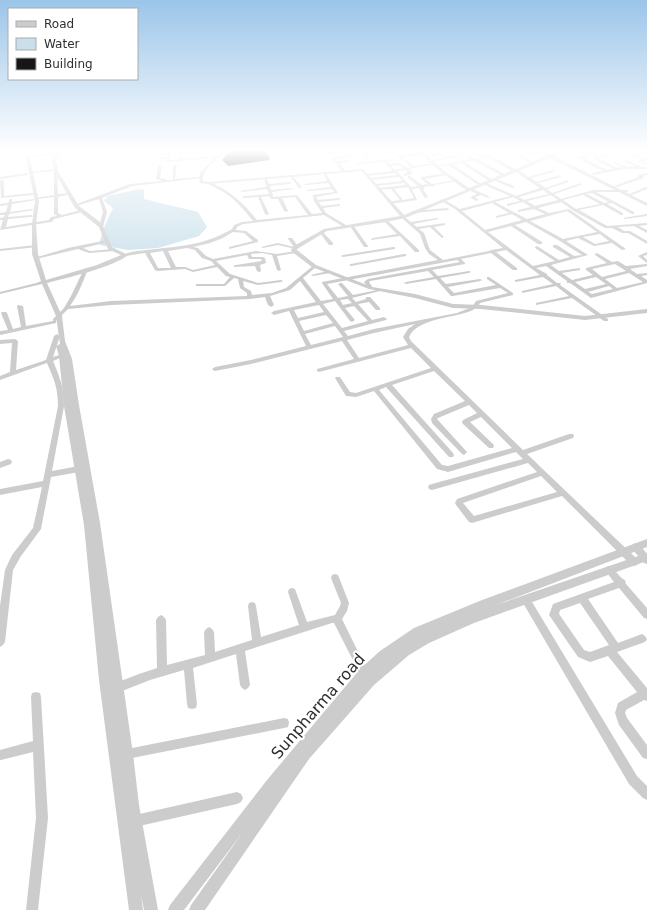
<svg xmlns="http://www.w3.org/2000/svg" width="647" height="910" font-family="'DejaVu Sans',sans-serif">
<rect width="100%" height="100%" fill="#fff"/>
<path fill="#c9dfeb" d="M139,189L144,190V199L198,212L207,227L199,236L158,248L128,250L100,245C100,233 108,219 113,208L104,201L108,196Z"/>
<path fill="#161616" d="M230,150H266L270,160L228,166L222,160Z"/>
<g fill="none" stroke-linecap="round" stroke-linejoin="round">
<path fill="#ccc" fill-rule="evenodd" d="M178,150H182V152L193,151L195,152L182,154L183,159L220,156L222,157L168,162L166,161V158L161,159L159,158L168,156L170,157V160L180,159L179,154L151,156L149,155L178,152Z
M349,150L348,152L313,155L311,154Z
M394,150L400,155L424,153L423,155L402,157L414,166L434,163L436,164L409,169L412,172V174L404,176L403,174L408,173L405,170L397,171L411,187L418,186L408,178V176H410L422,185L428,184L421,179V177L446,173L447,175L425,179L432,184L457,180L459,181L434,185L433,187L431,186L424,187L425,188L423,189L428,197L426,198L424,197L419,188L412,189L417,200L389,204V202L400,200L391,189L379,190L377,189L378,188L406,185L404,183L375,186L376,184L402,181L399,177L370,180L371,178L397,175L395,173L367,176L368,174L392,171V170L384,162L357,164L355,163L392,159L393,161H387L390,164L400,163L407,168L411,167L393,152L365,155L368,158L366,159L361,154ZM399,165L403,168L395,170L391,166ZM408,187L414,198L403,200L394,189Z
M469,150H472L478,154H486L492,156L515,169H517L528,177L554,170V172L531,178L536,182L561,175V177L538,183L546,188L568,180V182L547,189L552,193L581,183V185L554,194L561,199L593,190H628L629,191L627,192H596L634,212V214H632L612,203L607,204L623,213V215H621L603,205L579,210L607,226L647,223V225L639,226L647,230V233L634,226L618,227L624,231H630L647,241V244L628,233H622L612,228H605L574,211L561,202L538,208L549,213L569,209L626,249L622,250L612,243L594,246L578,238L566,241L588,255L551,265L559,271L580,268V270L562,273L572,280L593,275L586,270V268L607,263L595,255V254L597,253L612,262L618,261L626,266L647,264V266L630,269L637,274L647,273V275L641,276L647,280V283L591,298L570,283H567V281L546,266L536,268L547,274V275L557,283H561L560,285L608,319V321H604L572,298L536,305V303L569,296L556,286L522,293V291L553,284L543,277L515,282V280L540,275L506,250L496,252L517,268V270H513L491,253L461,259L465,263V264L432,270L438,276L469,271L471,272L469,273L440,278L446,284L480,279L482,280L480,281L448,287L454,293L496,285L487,279V277H489L513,293V295L480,303C479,305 478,307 476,308C474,310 470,311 468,312C451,318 417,319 409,337L411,341L523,450L569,434H573L574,436L573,438L527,454L637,559L638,562L637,565L634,566L631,565L562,496L472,523L469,522L456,505L455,503L457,499L537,472L528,463L432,490L429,489L428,487L429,485L432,484L523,459L516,452L448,472L437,469L374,391L356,397L346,396L335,378L336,377H340L350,392L356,393L431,368L411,348L319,372L317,371V369L354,359L342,341L251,364L215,371L213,370L212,369L215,367L251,360L306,346L289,311L274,315L271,313L274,311L316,302L300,281L290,290L270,296L274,305L271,307L268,305L265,297L250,299L111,305L68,309L56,321V323L0,335V331L8,330L1,313L2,312H6L7,313L13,329L21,327L17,306L18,305L23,306L26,326L53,321V319L64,308L71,296L84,269L86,268L88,269C83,282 78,295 70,306L111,301L247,296V293L240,288L238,279L234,278L225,286H196V284H224L230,277L226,276L217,267L193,272L185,269L157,271L155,270L145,253L125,256L123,255C132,250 152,250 163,248C188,246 210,242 232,229L234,225L242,222L253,221C239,203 229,193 208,184L209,182C230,190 243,203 257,220L308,215L295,197L282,198L288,211L286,212L284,211L278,199H271L269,196L261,197L269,214L267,215L265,214L258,197L243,198V196H244L269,194L267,189L242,192L240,191L266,187L264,177H266L269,184L291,182L290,184L270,186L271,190L291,188L293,189L272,192L273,197L297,195L312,214L322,213L314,201L313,195L334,192L332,189L308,191L306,190L331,187L328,183L306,185L304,184L327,181L323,172H325L338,193L316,197L318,200L339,198L341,199L339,200L319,202L321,206L340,204V206H339L323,208L326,213L346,225V227H344L324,215L243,224L237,227L236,230L246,231L258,240V242L229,249V247L253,241L244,233L233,232L223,238L210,243L193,247L198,248L206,256L213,259L256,251L277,254L296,251V253L277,256L281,270L279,271L277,270L272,255L262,253L251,254L252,257H263L265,258L266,263L260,265L261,271L259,272L257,271L255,266L234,267V265H236L262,261L261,259H249L247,255L216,261L230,274L258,283L281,280L283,281L281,282L258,285L243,281L244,287L251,291L252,295L272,293L286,288L314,265H316V267L303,278L321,301L333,299L322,283V282L438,260L429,254L425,248L420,234L402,218V216H403L411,222L437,218L439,219L413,224L417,227L445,223V225L434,227L444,237L442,238L430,227L419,229L424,233L430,250L443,260L489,251L491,250L503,248L455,209L440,200L443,199L460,209L510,196L483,184L484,182L516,196L540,188L516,172H514L489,158L478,160L505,174V176H503L474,161L465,162L492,180L491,182L461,163L452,164L481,184L480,186L448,165L436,167L434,166L471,159L464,155L430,162L428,161L464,153L475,159L487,157L476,156ZM543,190L549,194L524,200L519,197ZM592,193L609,202L604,203L587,194ZM551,195L558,200L535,206L527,201ZM583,195L600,204L576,209L563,200ZM513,197L520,201L507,204V206L523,202L531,207L518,210V212L534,209L545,214L527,219L495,202ZM492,203L509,213L496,216V218L512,214L522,220L485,230L462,211ZM567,211L597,232L563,239L530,221ZM526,222L560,241L582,255L574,256L557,245H553V247L570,257L559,260L537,246L535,247V248L555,261L533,266L488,232L511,226L538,244H542V242L515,225ZM600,234L609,241L595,244L583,237ZM187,248L195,250L202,258L211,261L215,265L193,270L185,267H176L168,251ZM163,251L171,268H158L150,253ZM457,260L460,262L368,279L364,282L369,289H371L373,288L369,282L370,281L428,271L434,277L406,282L404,283L406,284L436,279L451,296H453L500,288L508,293L476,301L472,307L457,313L374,329L348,336L344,331L386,320L387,319L384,317L372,320L358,304L369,302L376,310H380V308L370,297H366V299L356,302L352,298L384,290L382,289L353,295L342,283H340L338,284L348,296L338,298L327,284ZM615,264L626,271L602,277L592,269ZM629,273L643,282L617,288L605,279ZM596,277L606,284L585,289L575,282ZM609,286L613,289L592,294L588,292ZM348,299L352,303L343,305L340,300ZM335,301L350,321L352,322L355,320L345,308L354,306L368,321L342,328L323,304ZM319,305L324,312L298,318L294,310ZM326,315L333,323L304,331L299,321ZM415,324L408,329L403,337L408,345L359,358L347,340L374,333ZM335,326L343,337L311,345L305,334ZM434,371L465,401L434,414L431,419L432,423L462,454L464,455L467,452L437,419L438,418L469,405L477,413L463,420L462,422L463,424L489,448H493L494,446L493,444L470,422L481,417L512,448L448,466L442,465L379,390L386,387L449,457H453L454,455L453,453L392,385ZM541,476L557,492L474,516L463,503Z
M511,150H514L520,154L543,151L545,152L522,156L533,163L532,165L514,153L498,155L496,154L512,151Z
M581,150H585L590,152L604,150L593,153L599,156L621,151L623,152L599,158Z
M452,151L451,153L425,157L423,156Z
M61,152L60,154L27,157L25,156Z
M352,154L353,156L336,159L338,161L349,160L351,161L339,163L346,172L343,173L332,158Z
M633,154L645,158H647V161H643L647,163V165L639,162V160L642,159L633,156Z
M589,155L588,157L574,159L572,158Z
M593,157H595L618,168L623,167L613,163V161L628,167H636L624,161L625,159L641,167H647V169H625L593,175L592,173L603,171L581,160V158H583L607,170L614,169L593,159Z
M160,165L162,166L160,178L166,179L167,180H173V166L175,165L177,166L175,179L200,177L202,178L132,186L102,198L107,212L103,227L101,228L99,227L103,212L99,199L76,206L74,205L130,184L163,181L156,179L158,166Z
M57,169L58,194L70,193L72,194L58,197V213L62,215L81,210L83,211L82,212L54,219L52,222H51L0,230L3,220H0V218L4,217L5,215H0V213L6,212L8,205L0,206V204L8,203L10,199H12V202L34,199L36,200L12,204L10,212L32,209L34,210L9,214L8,217L31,215L33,216L31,217L8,219L6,227L49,220L51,217L57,216L54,214V197L37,199L35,198L54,195V171L30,173L28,172Z
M27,173L28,175L0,179V177Z
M647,173V175L643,176L644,178L617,187L614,186L639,177H638V175Z
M292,175L301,186V188H299L290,176Z
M494,178L514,186L515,187L512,188L493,180Z
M2,180L4,181V196L33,193L35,194L33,195L1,198L0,181Z
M646,187H647V189L632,195L629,194Z
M469,188H471L490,197L488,198L481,195L475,197L479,200L476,201L470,197L477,194L469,190Z
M447,208L449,209L448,210L413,213L411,212L413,211Z
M647,214V216L625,219L623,218Z
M385,220H387L419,250V252H415L400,236L371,240V239L373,238L397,234L385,222Z
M351,225H353L368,246V247H364L350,226Z
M320,231H322L333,243V245H329L320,233Z
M288,238H292L298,246L296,247V249L278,245L263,248L261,247L278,243L294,247L288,239Z
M107,240H109V242L83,248L90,251L113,249L115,250V251L89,253L78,249L36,259L34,258L68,248Z
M35,245L37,246V247L0,251V249Z
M393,247H395V249L343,257L341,256L343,255Z
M647,252V255L643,256L647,260V263L638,256Z
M404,254H406V256L351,266L349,265L351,264Z
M328,271H330V273L313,276L311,275Z
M40,282H42V284L0,294V292Z
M57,334L60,336L53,357L62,354L65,356L53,361C60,378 64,387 64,406L52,471L79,466L82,467L83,469L82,471L79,472L51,477L41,529L21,556L13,570L5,642L3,645L0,647V606L5,570L12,555L33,528L42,487L0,495V489L43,481L58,406C58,388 54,379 47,363L0,380V376L10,372L12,343L0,344V340L15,339L18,341L16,370L46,360L54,336Z
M8,459L11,460L12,462L11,464L0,468V462Z
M636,543L639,544L647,554V564L644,563L633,550L632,547L633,544Z
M609,566C616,569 618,577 625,580L626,584L647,608V619L644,618L619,588L588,599L618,643L642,634L645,636L647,639L645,642L617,652L647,688V701L644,700L626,710L625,713L627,718L647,745V759L643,758L619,725L615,713L618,703L637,692L608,656L590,662L578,657L549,615L553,604L614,582L605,570L606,567ZM580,603L609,645L590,652L584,650L559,614L560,610Z
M335,574L338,575L349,603L347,611L342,619L368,672L370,675L368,678L365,680L362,678L334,623H332L245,651L250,685L248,688L245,690L242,688L240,685L236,654L193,668L197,704L196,708L192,709L188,708L187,704L184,670L150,680L117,693L113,692L112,688L113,684L139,674L157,668L156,620L158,617L161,615L164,617L166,620L167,665L205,655L204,632L206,629L209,627L212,629L214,632L215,652L252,640L248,606L249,603L252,602L255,603L256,606L261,637L299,625L288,592L289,589L292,588L295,589L307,622L335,615L340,606L341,603L331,578L332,575Z
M526,596L529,597L637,776L647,786V800L643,798L629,784L523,603L522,600L523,597Z
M36,692L40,693L41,697L48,818L38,910H26L36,818L33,752L1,760H0V750L33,741L31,697L32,693Z
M284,718L288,719L289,723L288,727L284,728L127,759L123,758L122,754L123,750L127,749Z
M237,792L241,794L243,798L241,802L237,804L135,827L131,825L129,821L131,817L135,815Z"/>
<path fill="#ccc" fill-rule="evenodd" d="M24,150H28L39,201L36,224L38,254L46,280L97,265L121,255L108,249L99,227L75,208L54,171L52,161L53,158L62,150H66L57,158L56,161L58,171L79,206L100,222L103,226L112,247L128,255C114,267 66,278 47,283L62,316L65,341L72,359L79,405L100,523L133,754L139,805L158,910H144L141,895L143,910H129L99,680L84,525L64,406L59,356L56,346L60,344L56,316L42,284L37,283L41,281L32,254V224L35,201Z
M222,150H226C219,159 202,168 203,181L209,182L363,169L404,215L466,190L441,172L417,150H421L443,170L469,188L547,156L536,150H541L551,155L566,150H572L554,156L647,203V206L550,158L405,218L386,222L327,231L297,249V250L316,265L372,287L415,294L453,304L481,305L585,316L647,309V313L585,320L481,309L453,308L415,298L369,289L312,267L291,251L292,247L324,229L400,216L362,171L209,184L200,183L199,178L200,173Z
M647,539V547L496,605L647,553V561L474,623L429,643L409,655L374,685L309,759L205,910H189L191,905L243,832L184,910H168L170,905L267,780L360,669L380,651L414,628L482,600Z"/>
</g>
<linearGradient id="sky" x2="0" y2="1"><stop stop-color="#9bc5e9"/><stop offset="0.54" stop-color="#fff"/><stop offset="1" stop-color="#fff" stop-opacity="0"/></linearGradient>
<rect width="647" height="278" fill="url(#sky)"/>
<g text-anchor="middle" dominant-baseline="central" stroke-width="4" stroke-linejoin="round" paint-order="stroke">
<g font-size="16" fill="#2f2f2f" stroke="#fff">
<text transform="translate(318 706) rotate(-49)">Sunpharma road</text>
</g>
</g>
<rect x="8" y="8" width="130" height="72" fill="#ffffff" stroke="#acacac"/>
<rect x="16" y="21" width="20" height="6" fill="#cccccc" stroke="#acacac"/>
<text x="44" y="28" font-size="12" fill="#2f2f2f">Road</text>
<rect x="16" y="38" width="20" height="12" fill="#c9dfeb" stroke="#acacac"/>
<text x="44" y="48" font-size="12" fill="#2f2f2f">Water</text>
<rect x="16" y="58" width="20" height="12" fill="#161616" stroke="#acacac"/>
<text x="44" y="68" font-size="12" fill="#2f2f2f">Building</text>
</svg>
